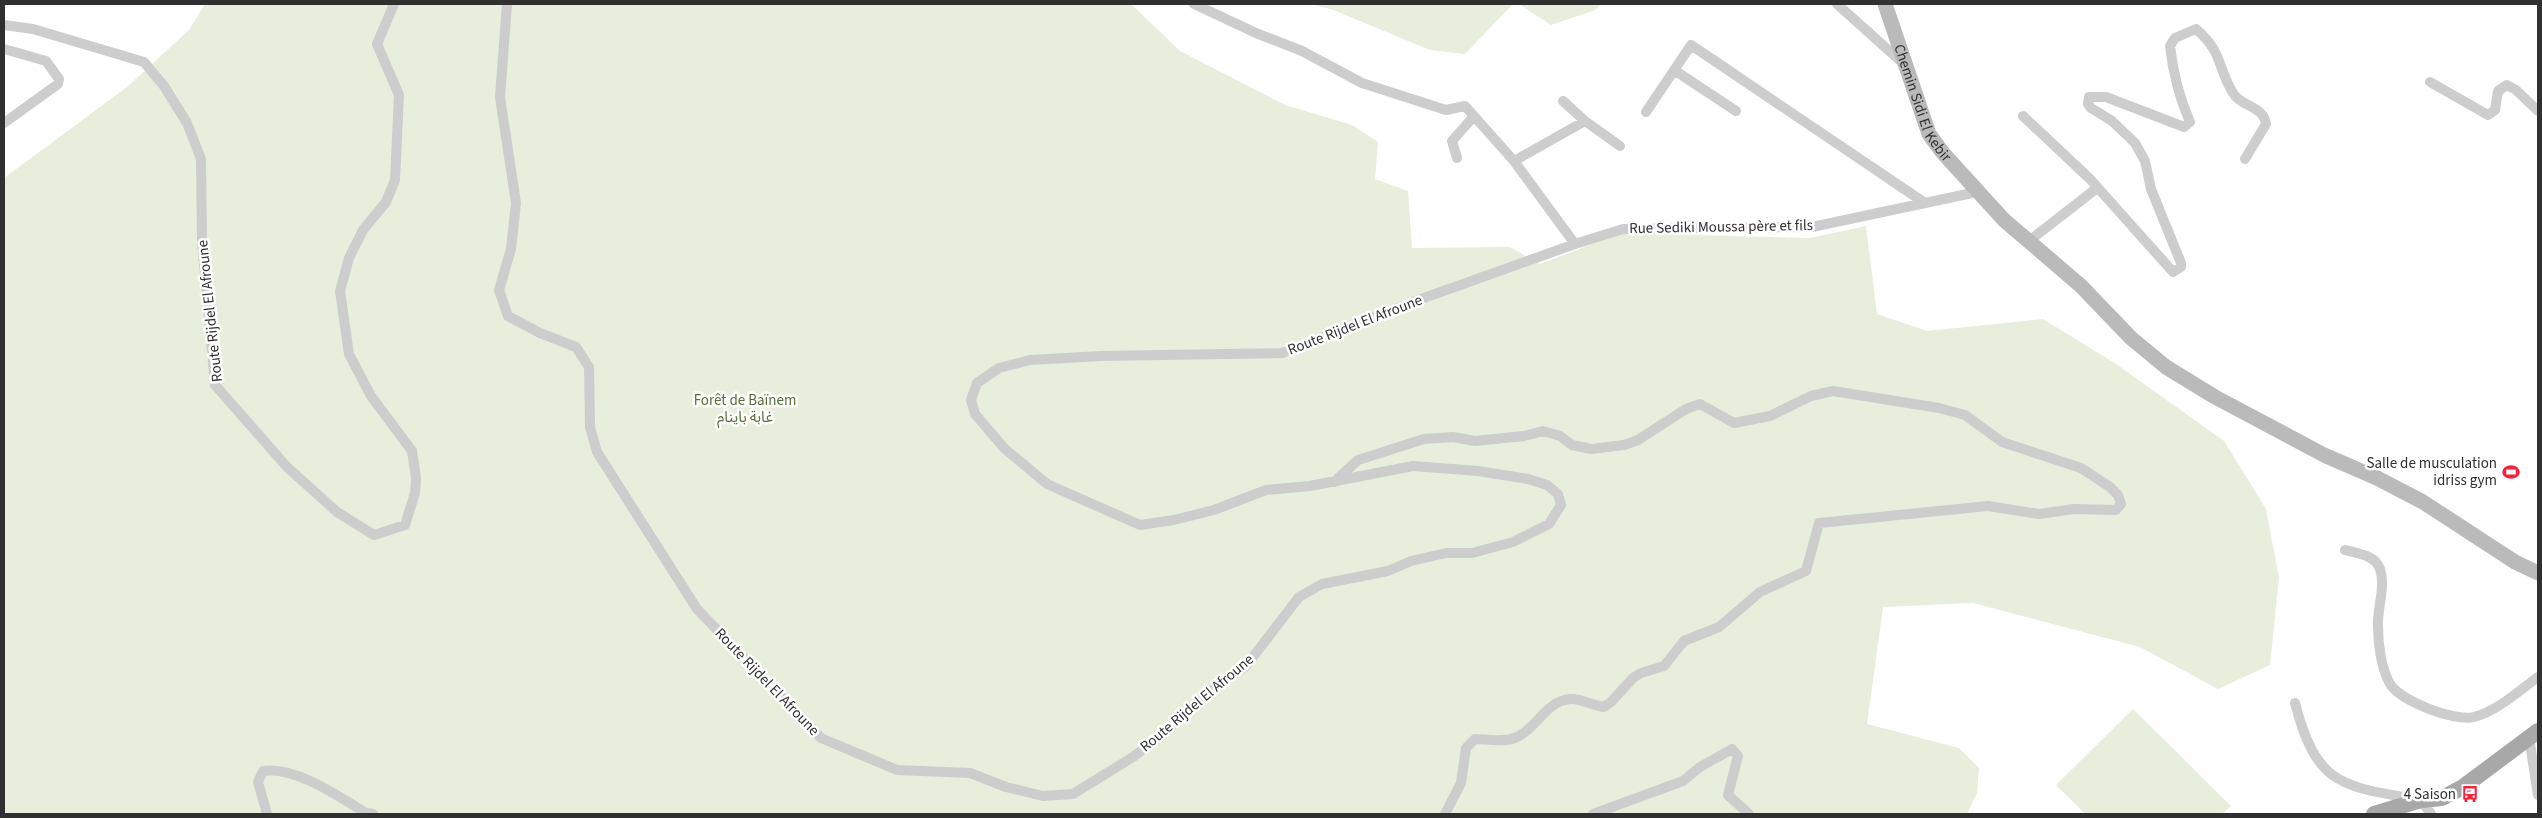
<svg xmlns="http://www.w3.org/2000/svg" width="2542" height="818" font-family="'Source Sans 3','Noto Sans Arabic',sans-serif">
<rect width="100%" height="100%" fill="#fff"/>
<path fill="#e7eedc" d="M205,4H1131L1180,51L1285,105L1352,125L1378,142L1375,179L1408,191L1412,248L1510,247L1540,264L1621,233L1810,238L1866,226L1877,314L1927,331L2043,319L2116,364L2224,441L2266,509L2279,578L2270,665L2218,689L2140,647L1973,603L1883,607L1867,724L1959,748L1979,768L1977,793L1967,814H4V178L127,87L189,30Z
M1310,4H1513L1465,54L1430,50L1331,9Z
M1519,4H1601L1595,10L1551,25Z
M2133,709L2231,806L2222,814H2085L2056,785Z"/>
<g fill="none" stroke-linecap="round" stroke-linejoin="round">
<path stroke="#cdcdcd" stroke-width="10" d="M507,4L500,97L516,203L511,249L499,290L508,316L540,333L576,347L589,367L590,427L597,452L697,609L821,738L897,770L970,773L1006,787L1043,796L1073,794L1133,757L1161,736L1206,694L1246,666L1299,597L1322,584L1388,571L1411,561L1446,553H1472L1513,542L1549,524L1561,505L1558,494L1547,485L1528,479L1478,471L1413,466L1310,486L1266,490L1214,510L1174,520L1140,525L1047,484L1004,448L975,414L971,400L977,383L999,368L1030,360L1101,356L1282,353L1421,299L1575,244
M1194,4L1256,33L1302,51L1362,83L1446,110L1465,106L1514,161L1575,244L1623,229L1812,227L1977,192
M1837,4L1905,65
M4,25L33,29L144,62L164,86L187,123L201,159L202,242L215,385L287,467L337,512L374,535L405,525L415,493L416,478L412,451L371,396L349,354L340,291L349,258L363,230L386,202L395,180L399,95L377,44L394,4
M4,49L46,61L59,79L58,84L4,123
M1674,70L1736,111
M2430,82L2488,115L2495,110L2498,91L2507,85L2516,90L2538,111
M1563,101L1585,121L1620,146
M1646,112L1691,45L1925,203
M2023,116L2090,179L2173,272L2181,267V263L2151,189L2145,161L2135,143L2112,121L2091,108L2088,104L2089,97H2106L2184,127L2190,122C2179,97 2173,73 2170,46L2175,38L2196,29C2223,52 2217,67 2233,93C2240,106 2264,106 2266,124L2245,159
M1457,158L1452,141L1474,116
M1514,161L1585,121
M2029,241L2097,188
M1334,482L1358,460L1424,439L1453,437L1475,441L1524,436L1543,431L1560,436L1572,445L1591,449L1624,445L1638,440L1686,409L1700,404L1734,423L1770,416L1811,396L1833,391L1939,408L1965,415L2002,442L2081,468L2110,487L2118,495L2121,504L2116,510L2074,509L2039,514L1988,506L1819,523L1806,571L1760,592L1719,627L1684,641L1664,666L1641,673L1633,678L1611,702L1604,707C1593,706 1581,698 1570,699C1546,701 1537,728 1517,737C1506,743 1487,739 1475,739L1466,748L1461,783L1445,814
M2345,550C2359,554 2375,555 2380,569C2386,587 2377,608 2378,626C2378,643 2381,667 2389,682C2397,700 2454,722 2474,717C2497,711 2519,691 2538,677
M2295,703C2317,788 2343,786 2421,800L2431,814
M2529,737L2538,795
M267,814L258,782L263,771C295,766 338,796 366,813L373,814
M1593,814L1683,781L1700,767L1732,749L1738,756L1728,795L1749,814"/>
<path stroke="#bababa" stroke-width="15" id="s1" d="M1885,4L1929,134L1943,153L2004,220L2081,286L2131,338L2166,367L2215,397L2324,455L2377,478L2423,502L2515,562L2538,573"/>
<path stroke="#a8a8a8" stroke-width="16" d="M2374,814L2421,800L2442,798L2463,787L2538,731"/>
</g>
<defs>
<g id="stadium-bare" transform="scale(1.35)"><path d="M0-5a6.5 5 0 1 0 0 10a6.5 5 0 1 0 0-10ZM-3.5-1.8h7v3.6h-7Z" fill="#f6223b" stroke="#fff" stroke-width="2.5" paint-order="stroke"/></g>
<g id="bus-bare" transform="scale(1.35)"><path d="M-5-6H5V4H4V6H2V4H-2V6H-4V4H-5ZM-3.5-4V0h7V-4ZM-3.5 1.2v1.5H-2V1.2ZM2 1.2v1.5H3.5V1.2Z" fill="#f6223b" stroke="#fff" stroke-width="2.5" paint-order="stroke"/></g>
</defs>
<g fill-rule="evenodd">
<use href="#stadium-bare" x="2511" y="472"/>
<use href="#bus-bare" x="2470" y="794"/>
</g>
<g text-anchor="middle" dominant-baseline="central" stroke-width="5" stroke-linejoin="round" paint-order="stroke">
<g font-size="15" fill="#303030" stroke="#fff">
<text stroke="none"><textPath href="#s1" startOffset="106">Chemin Sidi El Kebir</textPath></text>
<text transform="translate(1721 227) rotate(-1)">Rue Sediki Moussa père et fils</text>
<text transform="translate(210 311) rotate(-96)">Route Rijdel El Afroune</text>
<text transform="translate(1355 325) rotate(-21)">Route Rijdel El Afroune</text>
<text transform="translate(767 682) rotate(46)">Route Rijdel El Afroune</text>
<text transform="translate(1197 703) rotate(-40)">Route Rijdel El Afroune</text>
</g>
<g font-size="15" fill="#557038" stroke="#fff">
<text x="745" y="400">Forêt de Baïnem<tspan x="745" dy="17">غابة باينام</tspan></text>
</g>
<g font-size="15" fill="#303030" stroke="#fff" text-anchor="end">
<text x="2497" y="463">Salle de musculation<tspan x="2497" dy="17">idriss gym</tspan></text>
<text x="2456" y="794">4 Saison</text>
</g>
</g>
<rect width="2542" height="818" fill="none" stroke="#303030" stroke-width="10"/>
</svg>
